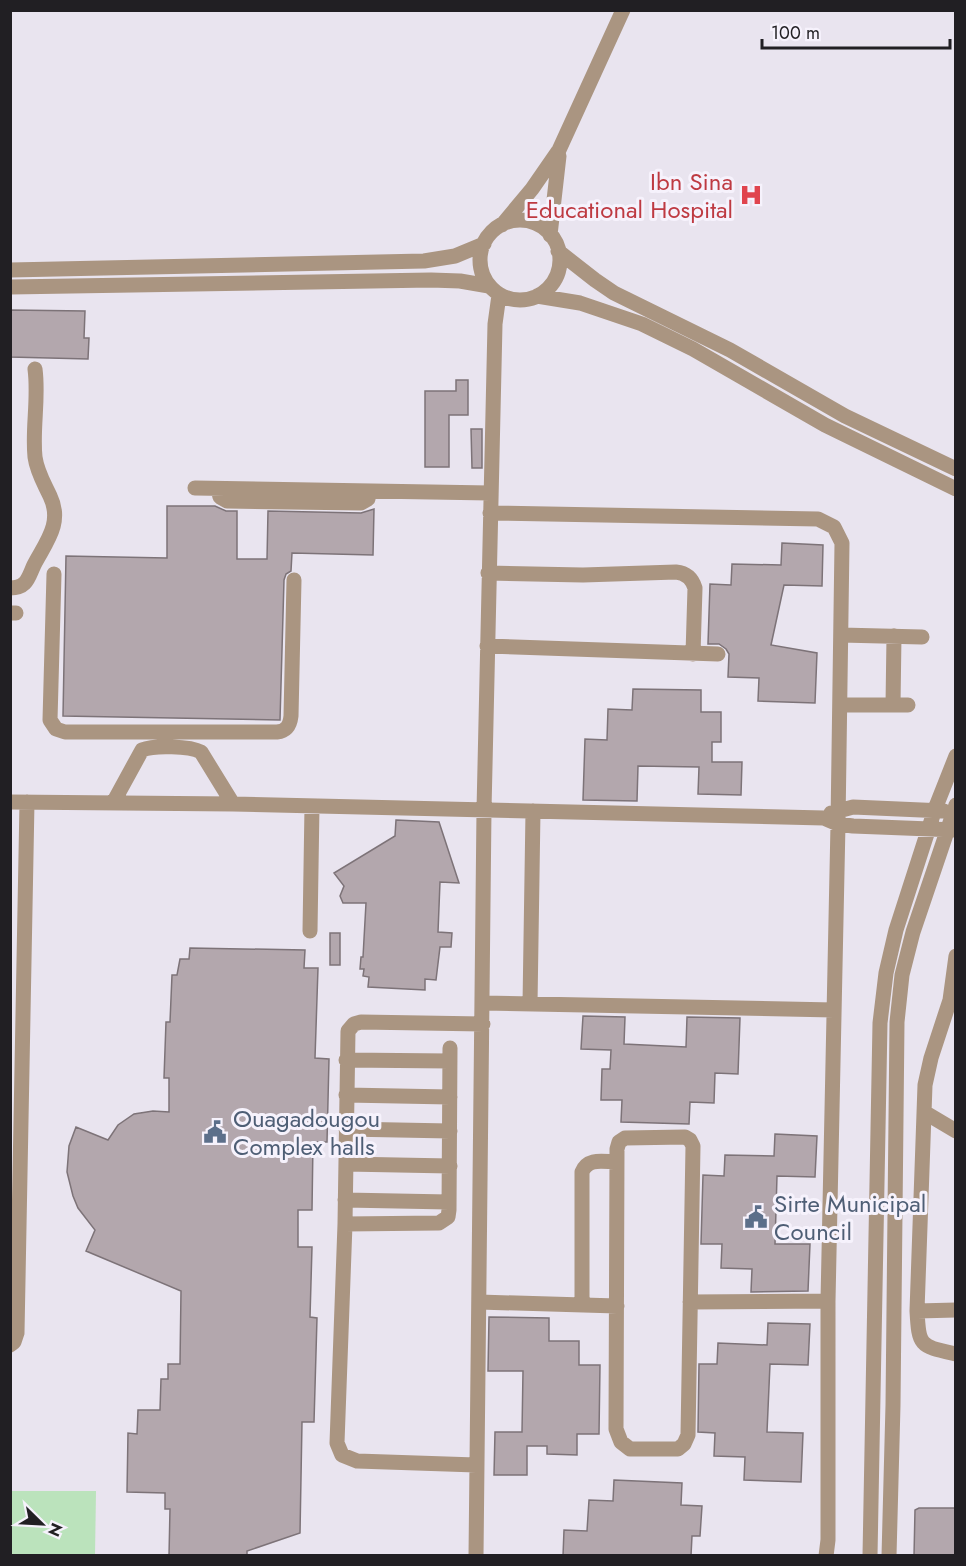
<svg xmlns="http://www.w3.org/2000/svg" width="966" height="1566" font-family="Jost,sans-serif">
<rect width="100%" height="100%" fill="#e9e4ef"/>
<path fill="#bbe3bc" d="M11,1491H96L95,1555H11Z"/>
<path fill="#b3a7ad" stroke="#7d7378" stroke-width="1.5" d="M10,310L85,311L84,338H89L88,359L10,357Z
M456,380H468V415H449V467H425V391H456Z
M471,429H482V468H472Z
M167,506H215L226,511H237V559H267L268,511L361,513L374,509L373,555L292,553L291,571L286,574L284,580L280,720L63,716L66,556L167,558Z
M782,543L823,545L822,586L784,585L771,645L817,653L815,703L758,701L759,678L728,677L729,654L726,649L719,644H708L710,584L731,585L732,564L781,565Z
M633,689L701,690V712H721V742H712V762H742L741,795L698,794L699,767L638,766L637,801L583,800L585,739L607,740L608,709L632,710Z
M396,820L439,822L459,883L440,882L438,932L452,933L451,947H440L436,980L425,979V990L368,987L369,977L363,976L364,969H360L361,957H363L366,903H343L340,896L344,886L334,873L395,836Z
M330,933H340V965H330Z
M190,948L305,950L304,968H318L315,1058L329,1059L327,1142H313L312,1210H298V1247H312L310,1317L317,1318L314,1422H302L300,1533L247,1551V1556H169L170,1509H165V1493L127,1492L128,1433L137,1434L138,1410H160L161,1379H168V1364H180L181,1291L86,1251L95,1230L78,1208L73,1196L67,1172L69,1146L76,1127L108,1140L118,1125L134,1114L153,1111L169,1112V1078H164L166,1022H170L172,975H177L180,959H189Z
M583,1016L625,1017L624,1044L686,1047L687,1017L740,1018L738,1074L715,1073L714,1103L690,1102L689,1124L621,1122L622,1100H601L602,1069H610L611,1050L581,1049Z
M775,1134L817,1136L815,1177L777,1176L775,1244H810L808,1291L751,1292L752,1269L721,1268L722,1244H701L703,1175L724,1176L725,1155L774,1156Z
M489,1317L549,1318V1341H579V1365H600L599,1434H577V1455L547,1454V1446H527V1475H494L495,1432H522L523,1371H488Z
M768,1323L810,1324L808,1365L770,1364L767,1432L803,1433L801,1482L744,1480L745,1457L714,1456L715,1433L698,1432L699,1364H717L718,1343L767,1345Z
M614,1480L682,1483L681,1505L702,1506L700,1536H692L691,1556H563L564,1530L587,1531L589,1500L613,1501Z
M919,1508H956V1556H914L915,1510Z"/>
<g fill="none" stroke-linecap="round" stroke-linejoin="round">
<path stroke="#aa9581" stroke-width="15" d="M480 260a40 40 0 1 1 80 0a40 40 0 1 1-80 0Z
M502,225L532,189L559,150L623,10
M550,235L559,156
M558,251L595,280L614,293L730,350L845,416L956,469
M10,270L424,261L455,256L484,244
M10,287L431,280L460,281L489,286
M537,296L580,303L642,324L693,349L825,425L956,489
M195,488L490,493
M218,489L220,497L227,501L361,503L368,499L369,491
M490,513L818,519L834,527L842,543L838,824L828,1301V1540L826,1556
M488,573L583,575L676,572C686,573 692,578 695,588L693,654
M54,574L50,720L56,729L65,732H277C287,731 290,725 291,716L294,580
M10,588C27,588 28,578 34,565C46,542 63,523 50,496C44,483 37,472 35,457C32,428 39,399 35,369
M10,613H16
M841,635L922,637
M487,646L718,654
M840,705H908
M893,705L894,636
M10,802L233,804L824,818L838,824L853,826L956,830
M113,803L142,750C154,745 190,746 201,752L233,804
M831,813L853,807L944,811
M310,931L312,806
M956,956L950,1000L931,1058L925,1085L917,1311C919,1347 920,1346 956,1354
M483,1003L834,1010
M530,1004L533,811
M346,1060L450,1061
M346,1095L450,1097
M924,1112L956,1131
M346,1129L450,1131
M685,1137L690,1140L693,1146L688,1435L684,1444L678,1449H630L621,1442L616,1429L617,1149L619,1142L625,1138Z
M346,1164L450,1166
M345,1200L449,1202
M345,1224L439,1223L448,1217L449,1210L450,1048
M479,1302L617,1306
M690,1302L828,1301
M582,1305V1172C588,1157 604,1162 617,1162
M917,1311L956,1310
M10,1345L14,1342L17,1333L27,802
M476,1465L357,1461L342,1455L337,1443L345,1224L348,1031L354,1024L361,1022L483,1024
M476,1556L484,810L495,324L499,295
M870,1556L880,1023L886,973L896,930L935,809L956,756
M889,1556L893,1405L897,1022L902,975L913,932L956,805"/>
</g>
<defs>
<g id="hospital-bare" transform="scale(1.8)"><path d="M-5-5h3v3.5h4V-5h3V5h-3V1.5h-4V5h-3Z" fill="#e0444e" stroke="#f6f2fc" stroke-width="2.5" paint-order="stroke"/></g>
<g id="civic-bare" transform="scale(1.8)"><path d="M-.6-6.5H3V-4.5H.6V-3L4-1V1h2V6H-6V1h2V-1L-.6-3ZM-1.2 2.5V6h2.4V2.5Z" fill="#5c6f8a" stroke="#f6f2fc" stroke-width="2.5" paint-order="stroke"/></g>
</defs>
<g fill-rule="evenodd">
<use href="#hospital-bare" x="751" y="195"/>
<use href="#civic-bare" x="215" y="1132"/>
<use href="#civic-bare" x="756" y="1217"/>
</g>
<g text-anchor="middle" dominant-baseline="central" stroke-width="6" stroke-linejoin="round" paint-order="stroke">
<g font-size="24" fill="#be3a42" stroke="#f6f2fc" text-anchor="end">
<text x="733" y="181">Ibn Sina<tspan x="733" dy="28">Educational Hospital</tspan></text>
</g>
<g font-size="24" fill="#4e5e75" stroke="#f6f2fc" text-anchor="start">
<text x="233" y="1118">Ouagadougou<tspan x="233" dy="28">Complex halls</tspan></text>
<text x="774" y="1203">Sirte Municipal<tspan x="774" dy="28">Council</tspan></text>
</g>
</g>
<rect width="966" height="1566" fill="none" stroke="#211f23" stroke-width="24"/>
<g transform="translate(42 1524) rotate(114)" stroke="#f6f2fc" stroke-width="4.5" paint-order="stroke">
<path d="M0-4.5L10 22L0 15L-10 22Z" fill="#211f23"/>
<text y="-9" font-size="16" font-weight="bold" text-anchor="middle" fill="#211f23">N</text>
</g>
<path d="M762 39v9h188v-9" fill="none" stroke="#211f23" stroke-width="3"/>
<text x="771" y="39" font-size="18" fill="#211f23" stroke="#f6f2fc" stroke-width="4.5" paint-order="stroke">100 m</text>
</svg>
